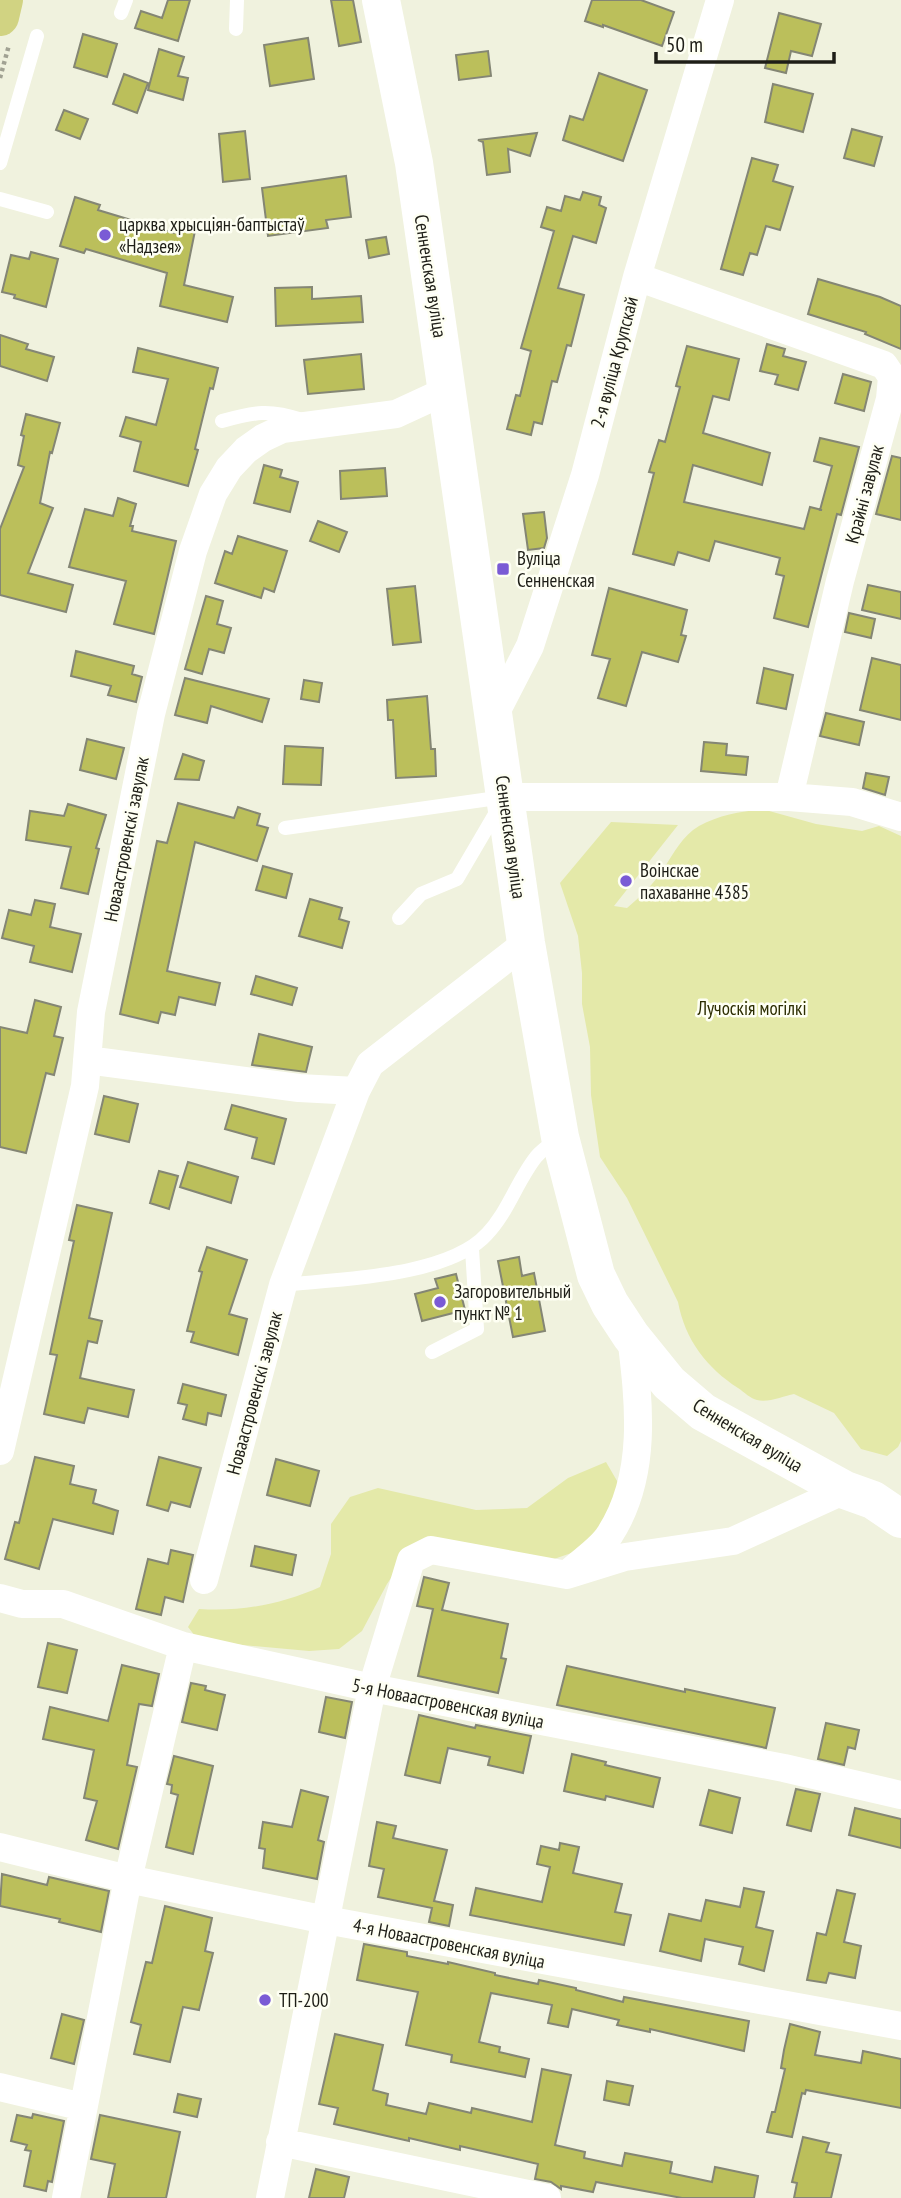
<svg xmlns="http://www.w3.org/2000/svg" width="901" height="2198" font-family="'PT Sans Narrow',sans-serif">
<rect width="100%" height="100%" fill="#f0f2de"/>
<path fill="#e4e9a9" d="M762,809L816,824L862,831L879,826L901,836V1441L898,1447L887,1456L861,1449L834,1413L794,1394C784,1396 768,1403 757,1400C751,1399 744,1392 738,1388C707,1368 685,1340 678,1302L627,1198L600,1157L591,1095L590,1047L582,1004V973L578,936L560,883L611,822L678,825L614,906L627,908C641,896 654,884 664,868C674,853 682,836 699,826C719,815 739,812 762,809Z
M606,1462L620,1486L614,1511L583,1549L554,1559L410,1549L387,1584L362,1631L339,1649L309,1651L199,1641L188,1627L199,1609C241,1612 282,1604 320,1587L331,1554V1524L350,1497L378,1488L476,1510L527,1508L568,1478Z"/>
<path fill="#bbbf5b" stroke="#848674" stroke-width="2" d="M168,0H190L178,41L135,28L141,11L162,18Z
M331,0H353L361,42L339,46Z
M592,0H641L674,12L662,46L603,25V27L585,21Z
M779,13L821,24L812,56L791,51L786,73L765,68Z
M83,34L117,44L107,77L74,67Z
M308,38L314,79L270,86L264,45Z
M159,49L184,57L178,76L188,78L183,100L148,90Z
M488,51L491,76L459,80L456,55Z
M599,73L647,90L623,161L563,140L570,116L583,120Z
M124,74L148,83L137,113L113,104Z
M773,84L813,94L803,132L765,122Z
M64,110L88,119L80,139L56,130Z
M852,129L882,137L874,166L844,158Z
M245,131L250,179L223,182L219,134Z
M537,133L530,156L508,149L510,172L487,175L483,142L478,140Z
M752,158L778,165L773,181L793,187L780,230L766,226L757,255L750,253L743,275L721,269Z
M346,176L351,217L326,220L328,228L268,236L262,188Z
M583,192L601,197L599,205L606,208L596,243L573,236L558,288L584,295L571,346L567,345L557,382L552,381L542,424L534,422L531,435L507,429L516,395L520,396L531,351L521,348L554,231L541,227L547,207L561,211L565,196L580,200Z
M75,197L100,205L98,210L174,233L177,222L196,226L184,285L233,297L227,322L160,306L167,273L86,249L84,253L60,246Z
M386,237L389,254L369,258L366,240Z
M31,252L58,259L46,307L14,298L15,295L2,292L11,255L29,259Z
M818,279L880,297L901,306V349L865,334L866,332L808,314Z
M312,287V299L361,296L363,322L276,326L275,288Z
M0,335L28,344L26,349L54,357L47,381L0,366Z
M767,344L785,349L783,356L806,362L798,390L775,384L778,375L760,371Z
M687,346L739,359L729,400L713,396L703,433L770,453L762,485L693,465L684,502L804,529L810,507L822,510H820L832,466L814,461L820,438L859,447L841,515L837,514L808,627L774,618L784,576L776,574L780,558L715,541L709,561L678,552L674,565L633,554L654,473L649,472L659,440L665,442L680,387L676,386Z
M138,348L218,368L213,389L210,388L195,449L198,450L188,486L134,471L141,442L120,436L126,417L156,425L168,379L133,372Z
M361,354L364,389L308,394L304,360Z
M843,374L871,382L864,411L835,403Z
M26,414L60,423L52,453L50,452L40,503L53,508L28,573L73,585L66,612L0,595V529L24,467L18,465L24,436L21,435Z
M892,456L901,458V520L876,514Z
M264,465L282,470L280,477L298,482L290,512L254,503Z
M385,468L387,496L341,499L340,471Z
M118,498L136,504L130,526H133L132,531L176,541L154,634L114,624L126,581L69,567L85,509L113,516Z
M544,512L547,538L544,548L528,550L523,514Z
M318,521L347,532L339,552L310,541Z
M238,536L287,551L274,592L264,588L261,598L215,583L225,551L232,554Z
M868,585L901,592V619L862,610Z
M415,586L421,642L393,645L387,589Z
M609,588L687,610L681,635L686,636L678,662L642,652L626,706L598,698L610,659L592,655Z
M206,596L223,601L217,624L231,628L224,653L209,649L202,674L185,669Z
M849,613L875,619L871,638L845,632Z
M76,651L134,666L132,674L142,677L136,702L108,695L111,686L71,676Z
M872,658L901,665V720L860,710Z
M764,668L793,675L786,709L757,703Z
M185,678L269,699L262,722L211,706L207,723L175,715Z
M304,680L322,683L319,702L301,699Z
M427,696L431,749H435L436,776L396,778L393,720H388L387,700Z
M826,713L864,722L859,745L820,736Z
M87,739L124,748L116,779L80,770Z
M704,742L727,744L726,755L748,757L746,775L701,771Z
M285,746L323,748L321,785L283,784Z
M183,754L204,761L199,780L175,779Z
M866,773L889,777L885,795L863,788Z
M178,803L234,818L238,807L260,814L257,825L268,828L257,861L195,842L167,971L220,983L215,1005L179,997L175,1015L161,1012L158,1023L120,1014L157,841L167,843Z
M68,804L106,815L96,848L99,849L88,894L61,888L71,847L26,840L30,811L64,816Z
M263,866L292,874L286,898L256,890Z
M310,899L342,908L339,919L349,922L342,948L299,936Z
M35,900L55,904L50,927L81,934L72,972L30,962L34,946L2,938L9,910L31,915Z
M256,976L297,988L292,1005L251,994Z
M35,1000L61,1007L54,1036L63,1038L54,1075L46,1073L26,1153L0,1147V1027L27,1033Z
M259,1034L312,1047L306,1072L252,1065Z
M104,1096L138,1104L129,1142L95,1134Z
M232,1105L286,1119L274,1164L252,1158L257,1138L225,1129Z
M188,1162L238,1177L231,1203L180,1187Z
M159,1171L178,1176L169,1209L150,1203Z
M77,1205L112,1213L89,1318L102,1321L97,1343L88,1341L80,1378L134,1390L128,1417L88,1408L84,1423L44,1414L57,1355L50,1354L74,1241L69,1240Z
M207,1247L247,1260L229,1314L247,1319L238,1355L191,1342L194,1332L187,1331L202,1272L199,1271Z
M519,1257L522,1276L534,1273L545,1331L513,1337L498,1261Z
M456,1274L465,1310L422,1321L415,1294L438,1288L435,1279Z
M183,1384L226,1395L221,1416L208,1413L206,1425L183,1419L187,1405L178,1403Z
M35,1457L74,1466L70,1484L96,1490L93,1503L118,1511L113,1534L53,1519L39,1569L5,1559L15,1522L19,1523Z
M159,1457L201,1468L190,1507L171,1502L168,1511L147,1505Z
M276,1459L319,1471L310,1506L267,1495Z
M255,1546L296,1555L292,1575L251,1566Z
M171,1550L193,1555L183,1602L165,1597L161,1615L136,1609L148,1559L168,1564Z
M424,1577L449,1583L442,1610L508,1624L501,1658L506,1659L498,1693L418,1676L433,1609L417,1606Z
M48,1643L77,1650L67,1693L38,1687Z
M122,1665L159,1674L152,1706L139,1704L127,1765L137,1767L118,1849L86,1840L97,1801L84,1798L94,1750L43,1739L50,1707L108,1721Z
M567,1666L685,1692V1689L775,1708L766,1748L557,1705Z
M191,1683L206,1686L205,1690L225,1695L217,1730L182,1722Z
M326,1697L352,1702L345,1738L319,1732Z
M419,1715L475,1728L476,1725L531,1736L523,1773L488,1765L490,1757L448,1748L440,1783L405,1775Z
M826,1723L859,1730L855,1749L848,1747L844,1765L818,1759Z
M572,1754L606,1762L605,1765L660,1778L653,1807L606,1796L605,1800L564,1791Z
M174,1756L213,1766L193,1854L166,1847L178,1795L171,1793L172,1785L167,1784Z
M796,1789L820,1794L811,1831L787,1825Z
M301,1790L328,1797L318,1840L324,1842L317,1879L263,1868L265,1849L259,1848L263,1822L292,1827Z
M709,1790L740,1798L732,1833L700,1825Z
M855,1808L901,1819V1848L849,1835Z
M377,1822L396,1826L393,1838L447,1850L434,1901L453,1905L449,1926L429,1922L432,1908L378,1897L384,1869L369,1866Z
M560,1843L579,1847L573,1873L622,1884L615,1912L631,1915L624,1945L470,1915L476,1888L542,1902L550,1867L537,1864L541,1846L559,1850Z
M2,1874L47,1885L49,1877L109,1891L101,1932L59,1922L60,1919L0,1906Z
M744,1888L764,1892L756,1927L773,1931L764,1971L739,1964L743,1947L705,1939L701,1961L660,1951L669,1914L701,1921L706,1900L740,1907Z
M837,1890L855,1894L844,1942L861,1946L855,1978L829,1973L826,1983L807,1980L817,1933L826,1935Z
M165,1906L212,1918L205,1951L213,1953L199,2010L183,2007L170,2062L134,2054L141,2025L131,2022L146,1962L152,1963Z
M364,1944L407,1952V1956L448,1964V1962L495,1973V1975L538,1984L539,1980L576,1988V1990L623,2002L624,1997L749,2021L744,2051L650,2029V2032L617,2025L619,2020L572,2009L568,2027L548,2023L552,2005L491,1993L479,2042L500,2047L499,2052L529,2059L525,2077L451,2062L452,2055L406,2045L418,1992L357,1980Z
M62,2014L84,2020L74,2064L51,2058Z
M790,2024L820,2032L815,2055L861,2063L863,2051L901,2059V2108L806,2090L805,2094L802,2093L792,2137L767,2132L772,2112H775L785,2069L781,2068L784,2050Z
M335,2034L383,2045L373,2090L388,2094L386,2105L426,2114L429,2103L471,2113L472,2108L532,2122L542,2069L571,2075L555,2145L585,2152L584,2158L622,2166L625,2153L672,2162L670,2173L712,2182L715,2167L758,2176L754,2198H682L596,2182L593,2192L561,2186V2189L551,2182L535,2179L538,2164L460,2146V2150L409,2138V2141L334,2124L338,2108L319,2104Z
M607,2081L633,2086L629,2105L604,2100Z
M178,2094L201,2099L197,2117L174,2112Z
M33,2114L64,2121L52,2182L48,2181L46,2191L24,2186L31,2151L25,2150L27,2145L11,2141L17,2115L32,2118Z
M100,2115L180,2132L166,2198H108L115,2164L91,2159Z
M803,2137L829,2143L826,2152L841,2155L831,2198H794L797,2183L792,2182Z
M316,2169L349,2177L344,2198H309Z"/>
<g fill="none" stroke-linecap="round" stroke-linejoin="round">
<path stroke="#a1a293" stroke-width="4.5" stroke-dasharray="3.5 3.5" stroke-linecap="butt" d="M0,78L9,45"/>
<path stroke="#fff" stroke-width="14" d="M121,13L126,0
M236,29L237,0
M0,163L37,36
M0,199L47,212
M222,421C255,412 269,409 302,420
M285,828L504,797
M399,918L421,894L457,879L498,809
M283,1285C339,1279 448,1277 487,1234C508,1212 517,1181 536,1157C541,1151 549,1145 556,1140
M432,1352L477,1329L472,1249"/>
<path stroke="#fff" stroke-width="28" d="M637,277L884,365L892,377L890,399L840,581L789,797
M493,718L530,646L585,475L637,277L720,0
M506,797H789L852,802L901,817
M87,1060L299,1088L356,1091L370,1064L526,943
M0,1451L85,1086L91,1012L151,714L193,551L213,494L229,468L246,450L263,438L282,429L396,414L448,390
M571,1571C583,1560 602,1548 610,1534C648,1475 639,1402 631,1336
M204,1580L283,1285L356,1091
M0,1598L22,1604H63L183,1646L372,1688L784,1768L901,1795
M0,1847L128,1879L326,1920L901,2026
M0,2087L83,2107
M280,2142L547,2198
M66,2198L128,1879L183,1646
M270,2198L372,1688L411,1560L431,1550L567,1575L625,1557L733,1541L845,1490"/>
<path stroke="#fff" stroke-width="38" d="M381,0L414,163L526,943L560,1137L596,1275L610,1304L631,1336L669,1383L703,1412L845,1490L873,1500L901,1519"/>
<path stroke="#d1d382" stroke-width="38" d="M0,17L4,0"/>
</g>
<g fill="#7a5bd5" stroke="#fefff3" stroke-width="2.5">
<circle cx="105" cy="235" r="7"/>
<rect x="496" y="562" width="14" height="14" rx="3.5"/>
<circle cx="626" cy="881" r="7"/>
<circle cx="440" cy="1302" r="7"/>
<circle cx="265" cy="2000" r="7"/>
</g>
<g text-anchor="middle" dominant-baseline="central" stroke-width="5" stroke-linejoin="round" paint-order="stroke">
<g font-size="19" fill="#1e1e17" stroke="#fefff3" text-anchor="start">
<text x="119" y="224">царква хрысціян-баптыстаў<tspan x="119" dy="22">«Надзея»</tspan></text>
<text x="517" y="558">Вуліца<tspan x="517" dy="22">Сенненская</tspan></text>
<text x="640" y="870">Воінскае<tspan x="640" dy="22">пахаванне 4385</tspan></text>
<text x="454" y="1291">Загоровительный<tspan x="454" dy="22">пункт № 1</tspan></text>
<text x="279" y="2000">ТП-200</text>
</g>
<g font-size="19" fill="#1e1e17" stroke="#fefff3">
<text transform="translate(431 276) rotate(81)">Сенненская вуліца</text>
<text transform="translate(614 362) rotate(-75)">2-я вуліца Крупскай</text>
<text transform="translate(864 494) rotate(-75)">Крайні завулак</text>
<text transform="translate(511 837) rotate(82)">Сенненская вуліца</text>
<text transform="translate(126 839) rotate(-79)">Новаастровенскі завулак</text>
<text transform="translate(254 1393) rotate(-75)">Новаастровенскі завулак</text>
<text transform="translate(748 1435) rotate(31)">Сенненская вуліца</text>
<text transform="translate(448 1703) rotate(11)">5-я Новаастровенская вуліца</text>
<text transform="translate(449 1943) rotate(11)">4-я Новаастровенская вуліца</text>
</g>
<g font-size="19" fill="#2c2d01" stroke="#fefff3">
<text x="752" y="1008">Лучоскія могілкі</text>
</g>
</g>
<path d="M656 52v10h178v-10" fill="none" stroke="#1e1e17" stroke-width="3.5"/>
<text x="666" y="52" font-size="21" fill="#1e1e17" stroke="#fefff3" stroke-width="5" paint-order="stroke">50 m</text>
</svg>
